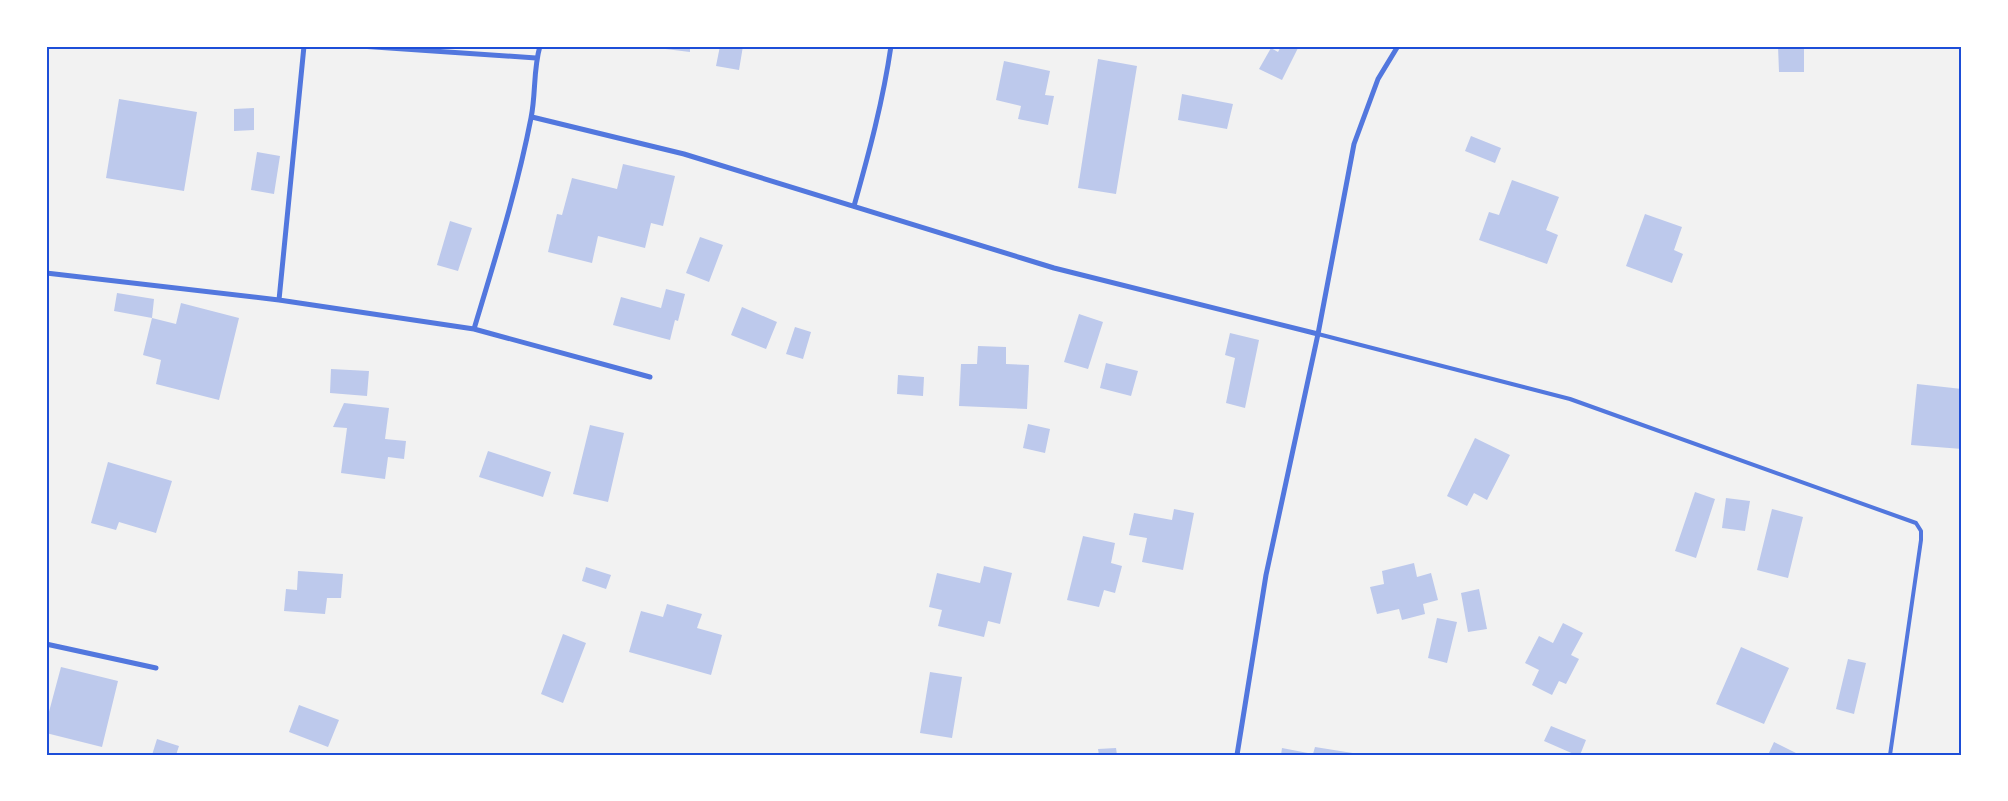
<svg xmlns="http://www.w3.org/2000/svg" width="2008" height="801" font-family="'Fira Sans Condensed',sans-serif">
<rect width="100%" height="100%" fill="#f2f2f2"/>
<path fill="#bdc9ec" d="M641,46H690V52Z
M720,46H743L739,70L716,66Z
M1281,46H1299L1282,80L1259,69L1271,48L1278,52Z
M1778,46H1804V72H1779Z
M1098,59L1137,66L1116,194L1078,188Z
M1004,61L1050,71L1045,95L1054,96L1048,125L1018,119L1021,106L996,100Z
M1182,94L1233,104L1227,129L1178,120Z
M119,99L197,112L184,191L106,178Z
M254,108V130L234,131V109Z
M1471,136L1501,148L1495,163L1465,151Z
M257,152L280,156L274,194L251,190Z
M623,164L675,176L663,226L651,223L645,248L598,236L592,263L548,252L557,214L562,215L572,178L617,189Z
M1512,180L1559,197L1546,230L1558,235L1547,264L1479,240L1489,212L1499,215Z
M1645,214L1682,227L1674,250L1683,254L1672,283L1626,266Z
M450,221L472,228L458,271L437,265Z
M700,237L723,245L709,282L686,273Z
M666,289L685,294L678,321L675,320L670,340L613,325L621,297L661,308Z
M117,293L154,299L152,318L114,311Z
M181,303L239,318L219,400L156,384L161,360L143,355L152,318L176,324Z
M742,307L777,322L766,349L731,335Z
M1079,314L1103,322L1088,369L1064,362Z
M795,327L811,332L803,359L786,354Z
M1230,333L1259,340L1245,408L1226,403L1235,358L1225,355Z
M978,346L1006,347V364L1029,365L1027,409L959,406L961,364H977Z
M1106,363L1138,371L1131,396L1100,388Z
M331,369L369,371L367,396L330,393Z
M898,375L924,377L923,396L897,394Z
M1917,384L1962,389V449L1911,445Z
M344,403L389,408L385,439L406,441L404,459L388,457L385,479L341,473L347,428L333,427Z
M1028,424L1050,429L1045,453L1023,448Z
M590,425L624,433L608,502L573,494Z
M1475,438L1510,455L1487,500L1474,493L1467,506L1447,496Z
M488,451L551,472L543,497L479,477Z
M108,462L172,481L156,533L119,522L116,530L91,523Z
M1695,492L1715,499L1696,558L1675,551Z
M1726,498L1750,501L1745,531L1722,528Z
M1174,509L1194,513L1183,570L1142,562L1147,538L1129,535L1134,513L1172,520Z
M1772,509L1803,517L1788,578L1757,570Z
M1083,536L1115,543L1111,563L1122,566L1115,593L1104,590L1099,607L1067,600Z
M1414,563L1417,577L1431,573L1438,600L1423,604L1425,614L1402,620L1399,609L1377,614L1370,587L1384,584L1382,571Z
M984,566L1012,573L1000,624L988,621L984,637L938,626L942,610L929,607L937,573L980,583Z
M586,567L611,575L606,589L582,581Z
M298,571L343,574L341,598H327L325,614L284,611L286,589L297,590Z
M1479,589L1487,629L1468,632L1461,593Z
M667,604L702,614L697,628L722,635L711,675L629,652L641,611L663,617Z
M1437,618L1457,622L1447,663L1428,658Z
M1563,623L1583,633L1571,655L1579,659L1566,684L1559,681L1552,695L1532,685L1539,670L1525,663L1539,636L1553,643Z
M563,634L586,643L563,703L541,694Z
M1741,647L1789,668L1764,724L1716,704Z
M1848,659L1866,663L1854,714L1836,709Z
M61,667L118,681L102,747L46,733V723Z
M930,672L962,677L952,738L920,733Z
M299,705L339,720L328,747L289,732Z
M1551,726L1586,740L1580,755H1576L1544,741Z
M157,739L179,746L176,755H152Z
M1774,742L1800,755H1768Z
M1315,747L1359,754V755H1281L1282,748L1313,754Z
M1116,748L1117,755H1099L1098,749Z"/>
<g fill="none" stroke-linecap="round" stroke-linejoin="round">
<path stroke="#5277de" stroke-width="4" d="M1318,334L1570,399L1916,523L1921,531V540L1890,755"/>
<path stroke="#5277de" stroke-width="5" d="M360,46L536,58
M46,48L47,46
M532,117L684,154L1054,268L1318,334
M854,206C869,153 883,101 891,46
M46,273L279,300L474,329L650,377
M279,300L304,46
M474,329C495,259 517,190 531,118C536,94 533,70 540,46
M46,644L156,668
M1237,755L1266,575L1318,334L1354,144L1378,79L1398,46"/>
</g>
<rect width="2008" height="801" fill="none" stroke="#ffffff" stroke-width="95"/>
<rect x="48" y="48" width="1912" height="706" fill="none" stroke="#1d4ed8" stroke-width="2"/>
</svg>
